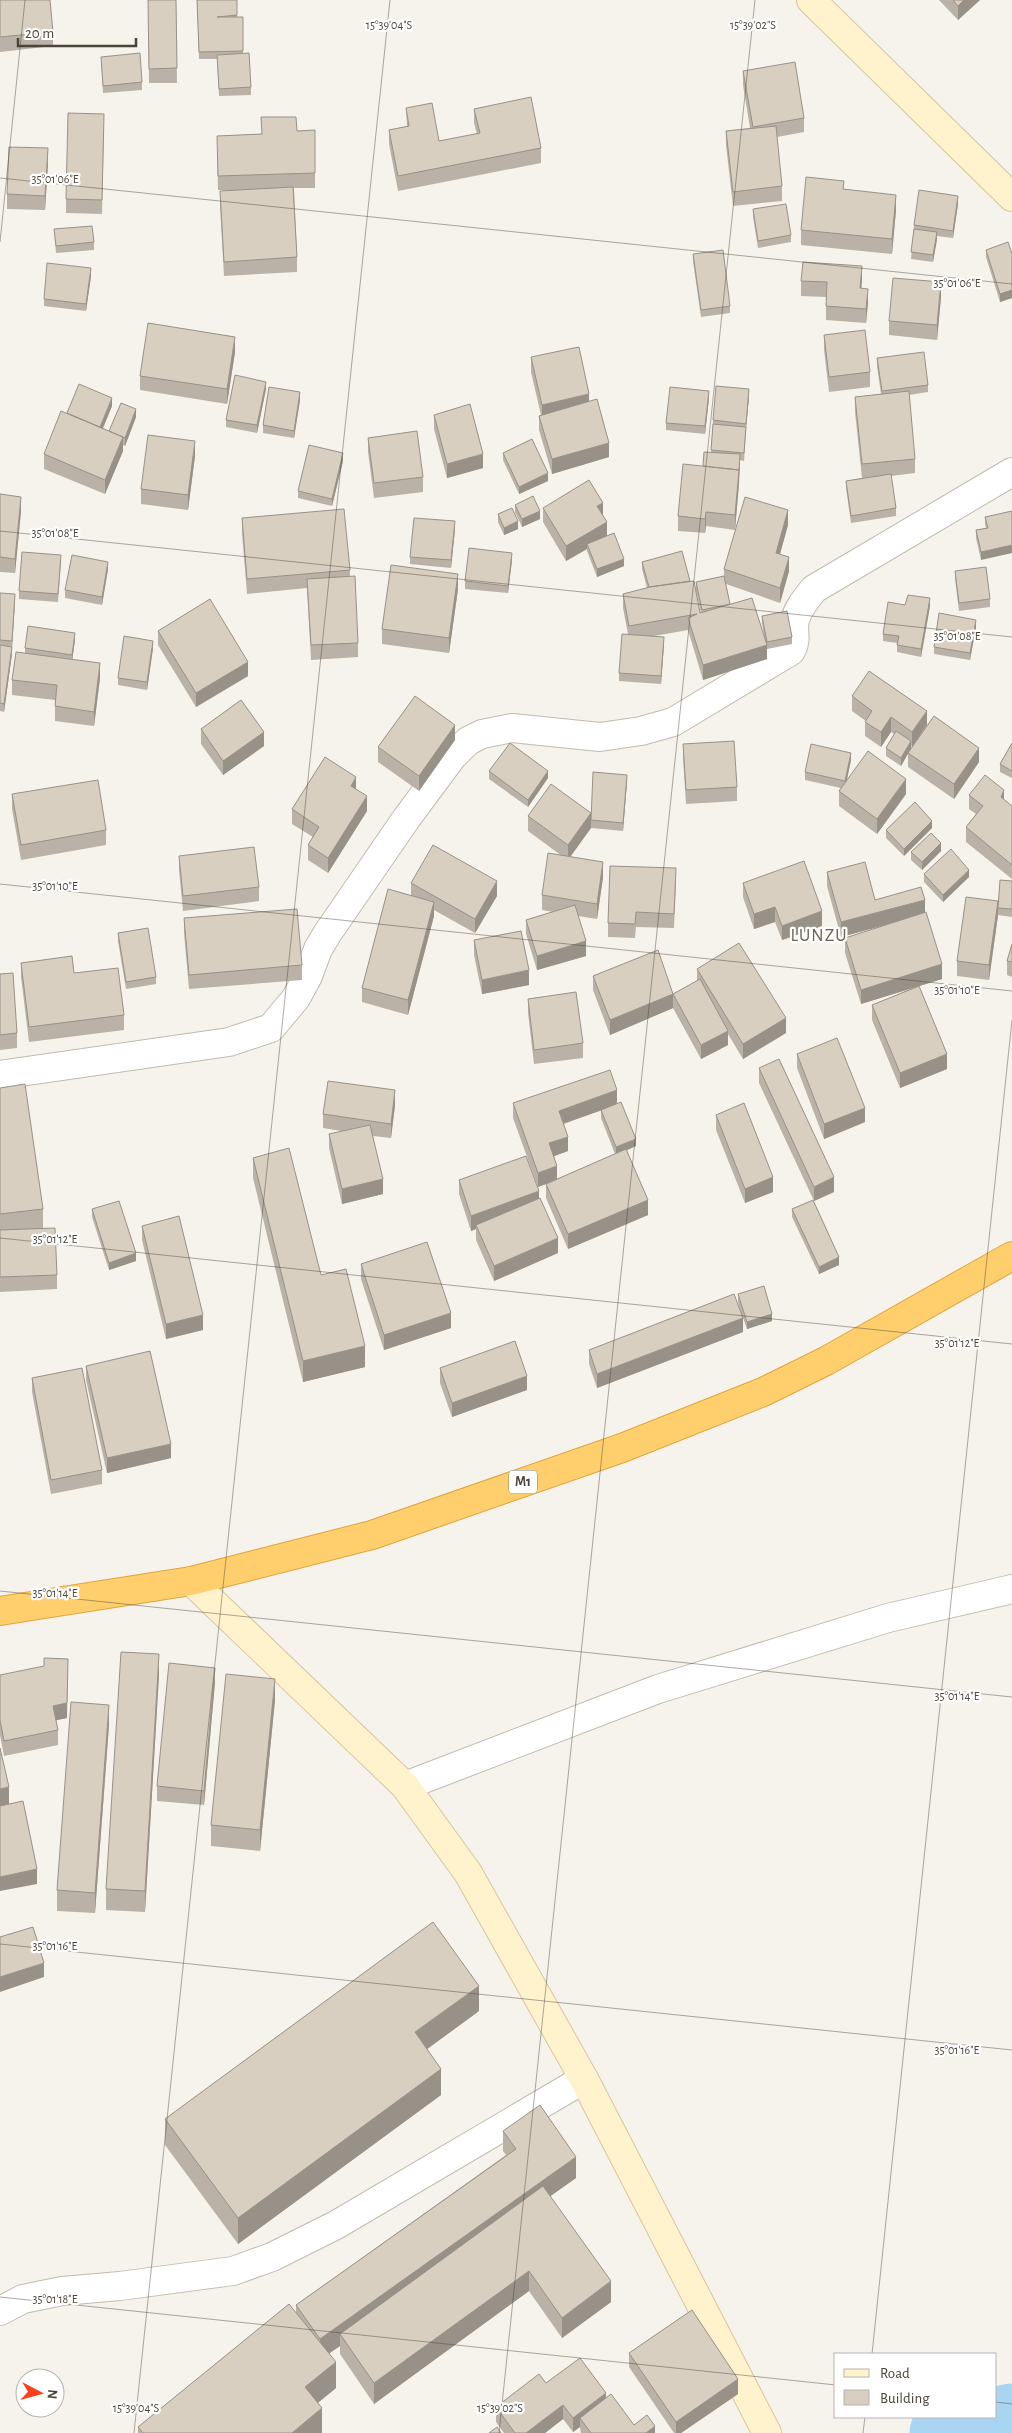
<svg xmlns="http://www.w3.org/2000/svg" width="1012" height="2433" font-family="'Alegreya Sans',sans-serif">
<rect width="100%" height="100%" fill="#f6f3ec"/>
<g fill="none" stroke-linecap="round" stroke-linejoin="round">
<path stroke="#a9d4f2" stroke-width="71" d="M945,2433L1012,2419"/>
<g stroke="#c2bbae" stroke-width="30">
<path id="street" d="M0,1075L229,1042L271,1028L296,998L308,976L318,949L327,934L406,819L452,757L468,741L482,734L512,728L600,737L641,731L673,722L791,651C798,639 792,632 795,620C798,608 806,599 814,589L1012,472
M405,1786L658,1689L888,1618L1012,1589
M0,2311L23,2299L62,2291L120,2286L233,2271L272,2257L336,2225L584,2079"/>
</g>
<g stroke="#d6c79b" stroke-width="30">
<path id="secondary" d="M811,0L1012,197
M191,1581L405,1786L468,1873L584,2079L767,2433"/>
</g>
<g stroke="#e0a43c" stroke-width="30">
<path id="highway" d="M0,1611L191,1581L372,1535L622,1448L763,1392L826,1361L1012,1256"/>
</g>
<use href="#street" stroke="#fff" stroke-width="28"/>
<use href="#secondary" stroke="#fff3cd" stroke-width="28"/>
<use href="#highway" stroke="#ffcf6e" stroke-width="28"/>
</g>
<path fill="#bab2a6" fill-rule="evenodd" d="M0,0L53,32V46L0,52Z
M148,0H176L177,83H149Z
M197,0H237V17H243V54L251,87V95L219,96L217,59H199Z
M939,0H980L958,20Z
M101,57L142,82V90L103,93Z
M743,71L804,118V132L777,137L782,186V201L733,206L726,145V131L750,128L743,85Z
M406,108L439,141L477,134L474,123V109L541,148V163L398,191L389,144V130L407,126Z
M261,117L297,131L315,130V188H294L297,257V272L224,276L220,205V191L236,190H218L217,150L262,134Z
M104,128L102,214L66,213V199Z
M48,163L45,210L7,209V194Z
M844,189L896,210L892,254L801,245V230Z
M958,204L953,238L937,236L933,262L911,259L914,225Z
M753,209L791,235V242L758,248L753,217Z
M54,229L94,242V250L56,253Z
M986,250L1012,254V298L1000,302L986,257Z
M693,254L730,306V313L701,317L693,261Z
M91,276L86,311L44,306V299Z
M801,281H862L861,288L868,303L866,323L826,320V297L801,296Z
M941,297L937,340L889,335V321Z
M824,335L870,372V387L829,392L824,350Z
M235,352L227,404L140,390V376Z
M531,357L589,401L609,457L552,474L539,430V416L541,415L531,372Z
M877,358L928,385V392L909,395L915,459V473L891,476L896,508V516L851,523L846,488V481L862,478L855,412V397L881,394L877,366Z
M266,389L257,433L226,427V420Z
M749,397L746,428L744,461L740,460L739,484L735,530L706,526L705,533L678,531V516L711,452L713,420Z
M709,398L705,434L666,430V423Z
M300,400L294,438L263,433V425Z
M112,406L103,428L109,431L136,417L125,446L123,445V451L105,494L44,469V454L67,414Z
M434,415L483,468L447,478L434,429Z
M368,438L423,477V492L374,498L368,452Z
M503,453L548,481L519,494L503,460Z
M195,456L188,510L141,504V489Z
M343,461L332,506L298,498V491Z
M0,494L21,511L15,573L0,572Z
M515,505L540,519L522,527L515,512Z
M543,508L603,517L607,536L624,566L597,577L587,551V549L566,561L543,522Z
M1012,511L981,560L976,538V530L986,528L985,524V517Z
M498,514L518,529L504,535L498,522Z
M242,518L350,570V576L358,643V657L311,660L307,588L247,594L242,533Z
M788,525L780,554L789,571L780,603L726,584L730,604L764,635L762,623V616L792,637V644L767,649V659L703,680L688,630L654,636L664,644L661,684L619,681V673L628,634L623,608V594L647,588L642,569V562L690,581L700,613H701L696,590V582L724,576V569Z
M455,529L451,568L410,564V557Z
M512,560L508,593L465,589V581Z
M61,562L58,602L19,599V591Z
M108,569L102,605L65,598V590Z
M955,571L990,599V607L959,611L955,579Z
M458,589L449,653L382,644V629Z
M0,593L15,601L12,647V654L4,712L0,711Z
M905,605L930,606L921,657L897,652V643L883,641V634Z
M976,627L970,660L934,654V647Z
M158,631L248,676L196,707L158,645Z
M75,640L72,660L100,678L94,726L55,721V700L12,695V680L25,654V648Z
M153,648L147,690L118,685V678Z
M852,696L927,711L912,747L911,746V748L979,762L954,799L908,767V754L901,766L886,756V748L894,734L891,732L881,747L865,736V722L866,721L852,711Z
M201,729L264,746L223,775L201,744Z
M455,740L419,791L378,762V747Z
M1012,743V778L1000,772V764Z
M683,744L737,787V801L686,804L683,758Z
M851,760L847,780L906,794L877,834L839,806V791L841,788L805,780V772Z
M489,771L548,778L528,807L489,779Z
M627,782L623,831L591,828L570,857L603,877L597,919L578,916L586,956L537,970L526,934V920L553,912L542,910V895L562,856L528,831V816L591,813Z
M356,789L367,811L328,873L308,860V845L313,837L292,824V809Z
M12,794L106,830V845L21,860L12,809Z
M969,795L1004,800L1012,806V879L966,842V827L976,814L969,809Z
M932,828L904,856L886,838V830Z
M941,851L922,870L911,860V852Z
M179,856L259,887V901L183,911L179,870Z
M827,872L875,900L925,913L942,979L919,986L947,1069L900,1088L872,1020V1005L916,987L861,1004L845,953V938L889,924L841,937L827,886Z
M924,874L969,877L943,902L924,882Z
M1012,881V917L998,915L989,980L957,976V961Z
M411,883L497,896L475,933L434,910V916L408,1015L362,1002V988L411,896Z
M676,883L674,928L636,927L635,938L608,937V923Z
M743,883L822,926L782,940L775,922L754,929L743,897Z
M184,918L302,965V980L189,989L184,933Z
M118,933L156,977V984L126,989L118,941Z
M474,940L529,985L482,994L474,955Z
M1012,944V977L1007,975V961Z
M21,963L74,973L124,1015V1030L29,1042L21,977Z
M697,969L786,1033L743,1059L728,1034V1045L701,1059L673,1008L610,1035L593,990V976L673,994L697,981Z
M0,974L17,1033V1048L0,1050Z
M528,999L583,1043V1058L534,1064L528,1013Z
M797,1054L865,1122L824,1139L797,1068Z
M759,1068L834,1192L814,1201L759,1083Z
M0,1088L43,1209V1228L57,1275V1289L0,1292Z
M513,1103L617,1104L636,1146L627,1150L648,1215L568,1249L546,1198V1184L538,1187L513,1118ZM601,1110V1118L615,1154L557,1179L554,1156L568,1151L564,1124Z
M395,1105L391,1138L373,1136L383,1194L342,1204L329,1148V1134L341,1131L323,1128V1114Z
M716,1115L773,1192L745,1203L716,1130Z
M253,1158L321,1275L365,1367L303,1382L253,1178Z
M459,1180L539,1198L558,1253L494,1281L476,1240V1229L471,1231L459,1194Z
M92,1209L136,1261L109,1270L92,1217Z
M792,1209L839,1265L819,1274L792,1217Z
M142,1226L203,1330L166,1339L142,1240Z
M361,1264L451,1328L384,1350L361,1279Z
M738,1294L772,1321L747,1329L743,1318V1332L597,1388L589,1364V1350L741,1313L738,1302Z
M86,1366L171,1458L107,1473L86,1380Z
M440,1368L527,1390L452,1417L440,1383Z
M32,1378L102,1470V1484L51,1494L32,1392Z
M0,1675L67,1718L56,1720L58,1730V1745L4,1756L0,1735Z
M159,1675L145,1912L106,1910V1889Z
M215,1682L204,1805L157,1801V1786Z
M275,1700L260,1851L211,1846V1825Z
M109,1725L95,1913L57,1911V1890Z
M479,2011L427,2049L441,2095L238,2244L165,2145V2119Z
M503,2131L576,2178L550,2196L611,2302L562,2338L529,2291L374,2404L340,2354V2346L329,2353L336,2388L318,2403L322,2433H138V2427L296,2313V2305L506,2155L503,2151Z
M629,2353L738,2394L681,2433H674L629,2367Z
M546,2383L606,2399L634,2425L655,2433H581L580,2427L573,2432L563,2419L545,2433H504L496,2422V2407Z"/>
<path fill="#979187" d="M964,0H980L958,20V6Z
M48,148V163L45,210V196Z
M896,195V210L892,254V239Z
M958,196V204L953,238V231Z
M937,232V240L933,262V255Z
M862,266V281L860,302V288Z
M91,268V276L86,311V304Z
M941,282V297L937,340V325Z
M868,289V303L866,323V309Z
M1012,290V298L1000,302V294Z
M235,337V352L227,404V389Z
M266,382V389L257,433V425Z
M749,389V397L746,428L744,461L746,424Z
M709,391V398L705,434V426Z
M300,392V400L294,438V431Z
M589,394V408L542,420V405Z
M112,398V406L100,435V427Z
M136,409V417L125,446V438Z
M123,437V451L105,494V480Z
M195,441V456L188,510V495Z
M609,443V457L552,474V459Z
M343,453V461L332,506V499Z
M483,454V468L447,478V464Z
M740,454L739,484L735,530V515Z
M548,473V481L519,494V487Z
M21,497V511L15,573V559Z
M603,503V518L597,506Z
M788,510V525L776,568V553Z
M540,511V519L522,527V519Z
M706,512V526L705,533V519Z
M455,521V529L451,568V560Z
M518,521V529L504,535V528Z
M607,522V537L587,544V549L566,561V546Z
M1012,545V553L981,560V552Z
M512,553V560L508,593V586Z
M789,557V571L780,603V588Z
M624,559V566L597,577V569Z
M108,562V569L102,605V597Z
M458,574V589L449,653V638Z
M15,594V601L12,648V641Z
M930,598V606L921,657V649Z
M976,620V627L970,660V653Z
M75,633V640L72,662V655Z
M664,637V644L661,684V676Z
M153,641V648L147,690V682Z
M767,645V659L703,680V665Z
M12,647V654L4,712V704Z
M248,662V676L196,707V693Z
M100,663V678L94,726V712Z
M927,711V725L912,747V732Z
M891,717V732L881,747V732Z
M455,725V740L419,791V776Z
M264,732V746L223,775V761Z
M911,741V748L901,766V758Z
M979,748V762L954,799V784Z
M851,753V760L845,788V781Z
M548,771V778L528,807V800Z
M627,775V782L623,831V823Z
M356,777V791L351,786Z
M906,779V794L877,834V819Z
M1004,790V804L1001,797Z
M367,796V811L328,873V858Z
M591,813V828L568,860V845Z
M932,821V828L904,856V849Z
M941,843V851L922,870V862Z
M603,862V877L597,919V904Z
M969,870V877L943,902V895Z
M497,881V896L475,933V919Z
M925,900V914L841,937V922Z
M998,901V915L989,980V965Z
M434,902V916L408,1015V1000Z
M775,907V922L754,929V914Z
M822,911V926L782,940V926Z
M586,941V956L537,970V956Z
M942,964V979L861,1004V990Z
M529,970V985L482,994V980Z
M673,994V1008L610,1035V1020Z
M786,1018V1033L743,1059V1044Z
M728,1031V1045L701,1059V1045Z
M947,1054V1069L900,1088V1073Z
M395,1090V1105L391,1138V1124Z
M617,1090V1105L559,1125V1111Z
M865,1108V1122L824,1139V1124Z
M568,1137V1151L549,1158V1143Z
M636,1139V1146L616,1155V1147Z
M557,1166V1180L538,1187V1173Z
M773,1177V1192L745,1203V1189Z
M834,1177V1192L814,1201V1187Z
M383,1179V1194L342,1204V1189Z
M539,1191V1206L476,1225V1229L471,1231V1216Z
M648,1200V1215L568,1249V1234Z
M558,1238V1253L494,1281V1266Z
M136,1253V1261L109,1270V1263Z
M839,1257V1265L819,1274V1267Z
M451,1313V1328L384,1350V1335Z
M772,1314V1321L747,1329V1322Z
M203,1315V1330L166,1339V1324Z
M743,1318V1332L597,1388V1374Z
M365,1346V1367L303,1382V1361Z
M527,1376V1390L452,1417V1403Z
M171,1444V1458L107,1473V1458Z
M159,1654V1675L145,1912V1891Z
M68,1659L67,1718L53,1721V1706Z
M215,1668V1682L204,1805V1791Z
M275,1679V1700L260,1851V1830Z
M109,1705V1725L95,1913V1893Z
M9,1787V1808L0,1809V1789Z
M37,1869V1884L0,1891V1877Z
M44,1963V1977L0,1992V1977Z
M479,1986V2011L415,2058V2032Z
M441,2069V2095L238,2244V2218Z
M576,2157V2178L345,2342L340,2334V2346L320,2360V2339Z
M529,2271V2291L374,2404V2383Z
M611,2281V2302L562,2338V2318Z
M336,2362V2388L305,2413V2387Z
M738,2379V2394L681,2433H676V2422Z
M606,2393V2408L580,2418V2427L573,2432V2418Z
M563,2405V2419L545,2433H526Z
M322,2408V2433H292Z
M655,2426V2433H646Z"/>
<path fill="#d8cfc1" stroke="#979187" d="M0,0H50L53,32L0,37Z
M148,0H176L177,68L149,69Z
M197,0H237V15L217,17H243V51L199,52Z
M953,0H964L958,6Z
M140,53L142,82L103,86L101,57Z
M249,53L251,87L219,89L217,55Z
M795,62L804,118L753,127L743,71Z
M531,97L541,148L398,176L389,130L409,126L406,108L432,103L439,141L480,133L474,109Z
M68,113L104,114L102,200L66,199Z
M261,117H296L297,131L315,130V173L218,176L217,136L262,134Z
M776,126L782,186L733,192L726,131Z
M9,147L48,148L45,196L7,194Z
M806,177L844,181L843,189L896,195L892,239L801,230Z
M293,187L297,257L224,262L220,191Z
M919,190L958,196L953,231L914,225Z
M786,204L791,235L758,241L753,209Z
M92,226L94,242L56,246L54,229Z
M914,229L937,232L933,255L911,252Z
M1008,242L1012,254V290L1000,294L986,250Z
M723,250L730,306L701,310L693,254Z
M803,262L862,266L860,288L868,289L866,309L826,306L827,282L801,281Z
M47,263L91,268L86,304L44,299Z
M893,278L941,282L937,325L889,321Z
M148,323L235,337L227,389L140,376Z
M865,330L870,372L829,377L824,335Z
M579,347L589,394L542,405L531,357Z
M924,352L928,385L882,391L877,358Z
M235,375L266,382L257,425L226,420Z
M79,384L112,398L100,427L67,413Z
M716,386L749,389L746,424L713,420Z
M269,387L300,392L294,431L263,425Z
M670,387L709,391L705,426L666,423Z
M909,391L915,459L862,464L855,397Z
M597,399L609,443L552,459L539,416Z
M121,403L136,409L125,438L109,431Z
M470,404L483,454L447,464L434,415Z
M61,411L123,437L105,480L44,454Z
M713,424L746,427L744,453L711,450Z
M417,431L423,477L374,483L368,438Z
M148,435L195,441L188,495L141,489Z
M532,439L548,473L519,487L503,453Z
M309,445L343,453L332,499L298,491Z
M704,452L740,454L739,470L703,466Z
M683,464L739,470L735,515L706,512L705,519L678,516Z
M891,474L896,508L851,516L846,481Z
M589,480L603,503L597,506L607,522L566,546L543,508Z
M0,494L21,497L15,559L0,557Z
M533,496L540,511L522,519L515,505Z
M745,497L788,510L776,553L789,557L780,588L724,569Z
M512,508L518,521L504,528L498,514Z
M344,509L350,570L247,579L242,518Z
M1012,511V545L981,552L976,530L988,528L985,517Z
M414,518L455,521L451,560L410,557Z
M614,533L624,559L597,569L587,544Z
M469,548L512,553L508,586L465,581Z
M682,551L690,581L649,587L642,562Z
M22,552L61,555L58,594L19,591Z
M72,555L108,562L102,597L65,590Z
M391,565L458,574L449,638L382,629Z
M986,567L990,599L959,603L955,571Z
M355,576L358,643L311,645L307,579Z
M724,576L730,604L702,610L696,582Z
M694,581L700,613L752,598L767,645L703,665L688,618L697,614L629,626L623,594L650,587Z
M0,593L15,594L12,641L0,640Z
M908,595L930,598L921,649L897,645L899,636L883,634L888,602L905,605Z
M210,599L248,662L196,693L158,631Z
M787,611L792,637L767,642L762,616Z
M939,613L976,620L970,653L934,647Z
M28,626L75,633L72,655L25,648Z
M622,634L664,637L661,676L619,673Z
M124,636L153,641L147,682L118,678Z
M0,645L12,647L4,704L0,703Z
M16,652L100,663L94,712L55,706L57,685L12,680Z
M869,671L927,711L912,732L891,717L881,732L865,722L872,711L852,696Z
M415,696L455,725L419,776L378,747Z
M241,700L264,732L223,761L201,729Z
M934,716L979,748L954,784L908,753Z
M896,731L911,741L901,758L886,748Z
M734,741L737,787L686,790L683,744Z
M510,743L548,771L528,800L489,771Z
M1012,743V771L1000,764Z
M811,744L851,753L845,781L805,772Z
M868,751L906,779L877,819L839,791Z
M325,757L356,777L351,786L367,796L328,858L308,845L319,827L292,809Z
M593,772L627,775L623,823L591,820Z
M985,775L1004,790L1001,797L1012,806V865L966,827L983,806L969,795Z
M98,780L106,830L21,845L12,794Z
M551,784L591,813L568,845L528,816Z
M915,802L932,821L904,849L886,830Z
M931,833L941,843L922,862L911,852Z
M433,845L497,881L475,919L411,883Z
M254,847L259,887L183,896L179,856Z
M951,849L969,870L943,895L924,874Z
M548,853L603,862L597,904L542,895Z
M804,861L822,911L782,926L775,907L754,914L743,883Z
M865,862L875,900L921,887L925,900L841,922L827,872Z
M610,866L676,868L674,914L636,912L635,924L608,923Z
M1000,880L1012,881V909L998,908Z
M388,889L434,902L408,1000L362,988Z
M966,897L998,901L989,965L957,961Z
M575,905L586,941L537,956L526,920Z
M297,909L302,965L189,975L184,918Z
M926,912L942,964L861,990L845,938Z
M148,928L156,977L126,982L118,933Z
M521,931L529,970L482,980L474,940Z
M739,943L786,1018L743,1044L697,969Z
M1012,944V962L1007,961Z
M658,950L673,994L610,1020L593,976Z
M72,956L74,973L118,968L124,1015L29,1027L21,963Z
M13,973L17,1033L0,1035V974Z
M700,979L728,1031L701,1045L673,994Z
M919,986L947,1054L900,1073L872,1005Z
M576,992L583,1043L534,1050L528,999Z
M837,1038L865,1108L824,1124L797,1054Z
M779,1059L834,1177L814,1187L759,1068Z
M610,1070L617,1090L559,1111L568,1137L549,1143L557,1166L538,1173L513,1103Z
M328,1081L395,1090L391,1124L323,1114Z
M25,1084L43,1209L0,1214V1088Z
M621,1102L636,1139L616,1147L601,1110Z
M744,1103L773,1177L745,1189L716,1115Z
M370,1125L383,1179L342,1189L329,1134Z
M289,1148L321,1275L346,1269L365,1346L303,1361L253,1158Z
M626,1149L648,1200L568,1234L546,1184Z
M526,1156L539,1191L471,1216L459,1180Z
M540,1198L558,1238L494,1266L476,1225Z
M813,1200L839,1257L819,1267L792,1209Z
M119,1201L136,1253L109,1263L92,1209Z
M179,1216L203,1315L166,1324L142,1226Z
M55,1228L57,1275L0,1277V1230Z
M427,1242L451,1313L384,1335L361,1264Z
M764,1286L772,1314L747,1322L738,1294Z
M734,1294L743,1318L597,1374L589,1350Z
M515,1341L527,1376L452,1403L440,1368Z
M150,1351L171,1444L107,1458L86,1366Z
M82,1368L102,1470L51,1480L32,1378Z
M121,1652L159,1654L145,1891L106,1889Z
M44,1658L68,1659L67,1703L53,1706L58,1730L4,1741L0,1720V1675L44,1666Z
M169,1663L215,1668L204,1791L157,1786Z
M226,1674L275,1679L260,1830L211,1825Z
M71,1702L109,1705L95,1893L57,1890Z
M0,1748L9,1787L0,1789Z
M23,1801L37,1869L0,1877V1806Z
M433,1922L479,1986L415,2032L441,2069L238,2218L165,2119Z
M33,1927L44,1963L0,1977V1937Z
M540,2105L576,2157L320,2339L296,2305L516,2149L503,2131Z
M543,2186L611,2281L562,2318L529,2271L374,2383L340,2334Z
M289,2304L336,2362L305,2387L322,2408L292,2433H143L138,2427Z
M692,2310L738,2379L676,2422L629,2353Z
M580,2358L606,2393L573,2418L563,2405L526,2433H515L496,2407L539,2374L546,2383Z
M611,2394L634,2425L647,2415L655,2426L646,2433H591L580,2418Z
M497,2427L501,2433H489Z"/>
<path fill="none" stroke="#4b4439" stroke-width="1" stroke-opacity="0.45" d="M0,178L1012,284M0,242L25,0M0,531L1012,637M0,884L1012,991M0,1238L1012,1344M0,1591L1012,1697M0,1944L1012,2050M0,2297L836,2385M872,2354L1012,1020M996,2402L1012,2404M134,2433L390,0M499,2433L755,0M863,2433L865,2417"/>
<g text-anchor="middle" dominant-baseline="central" stroke-width="4.5" stroke-linejoin="round" paint-order="stroke">
<rect fill="#fff" stroke="#817c74" stroke-width="1" x="509" y="1470.5" width="28" height="23" rx="4"/>
<g font-size="14" font-weight="bold" fill="#4b4439">
<text x="523" y="1482">M1</text>
</g>
<g font-size="18" letter-spacing="1" fill="#6e6250" stroke="#fff">
<text x="819" y="936">LUNZU</text>
</g>
</g>
<g font-size="12" text-anchor="middle" fill="#4b4439" stroke="#fff" stroke-width="4.5" stroke-linejoin="round" paint-order="stroke">
<text x="389" y="29">15°39'04"S</text>
<text x="753" y="29">15°39'02"S</text>
<text x="55" y="183">35°01'06"E</text>
<text x="957" y="287">35°01'06"E</text>
<text x="55" y="537">35°01'08"E</text>
<text x="957" y="640">35°01'08"E</text>
<text x="55" y="890">35°01'10"E</text>
<text x="957" y="994">35°01'10"E</text>
<text x="55" y="1243">35°01'12"E</text>
<text x="957" y="1347">35°01'12"E</text>
<text x="55" y="1597">35°01'14"E</text>
<text x="957" y="1700">35°01'14"E</text>
<text x="55" y="1950">35°01'16"E</text>
<text x="957" y="2054">35°01'16"E</text>
<text x="55" y="2303">35°01'18"E</text>
<text x="136" y="2412">15°39'04"S</text>
<text x="500" y="2412">15°39'02"S</text>
</g>
<rect x="834" y="2353" width="162" height="65" fill="#ffffff" stroke="#b7b4b0"/>
<rect x="844" y="2369" width="25" height="8" fill="#fff3cd" stroke="#b7b4b0"/>
<text x="880" y="2378" font-size="15" fill="#4b4439">Road</text>
<rect x="844" y="2390" width="25" height="15" fill="#d8cfc1" stroke="#b7b4b0"/>
<text x="880" y="2403" font-size="15" fill="#4b4439">Building</text>
<g transform="translate(40 2393) rotate(96)"><circle r="24" fill="#ffffff" stroke="#b7b4b0"/>
<path d="M0-4L9 19L0 12L-9 19Z" fill="#fc3f1d"/>
<text y="-8" font-size="14" font-weight="bold" text-anchor="middle" fill="#4b4439">N</text>
</g>
<path d="M18 38v8h118v-8" fill="none" stroke="#4b4439" stroke-width="2.5"/>
<text x="25" y="38" font-size="15" fill="#4b4439" stroke="#ffffff" stroke-width="4" paint-order="stroke">20 m</text>
</svg>
